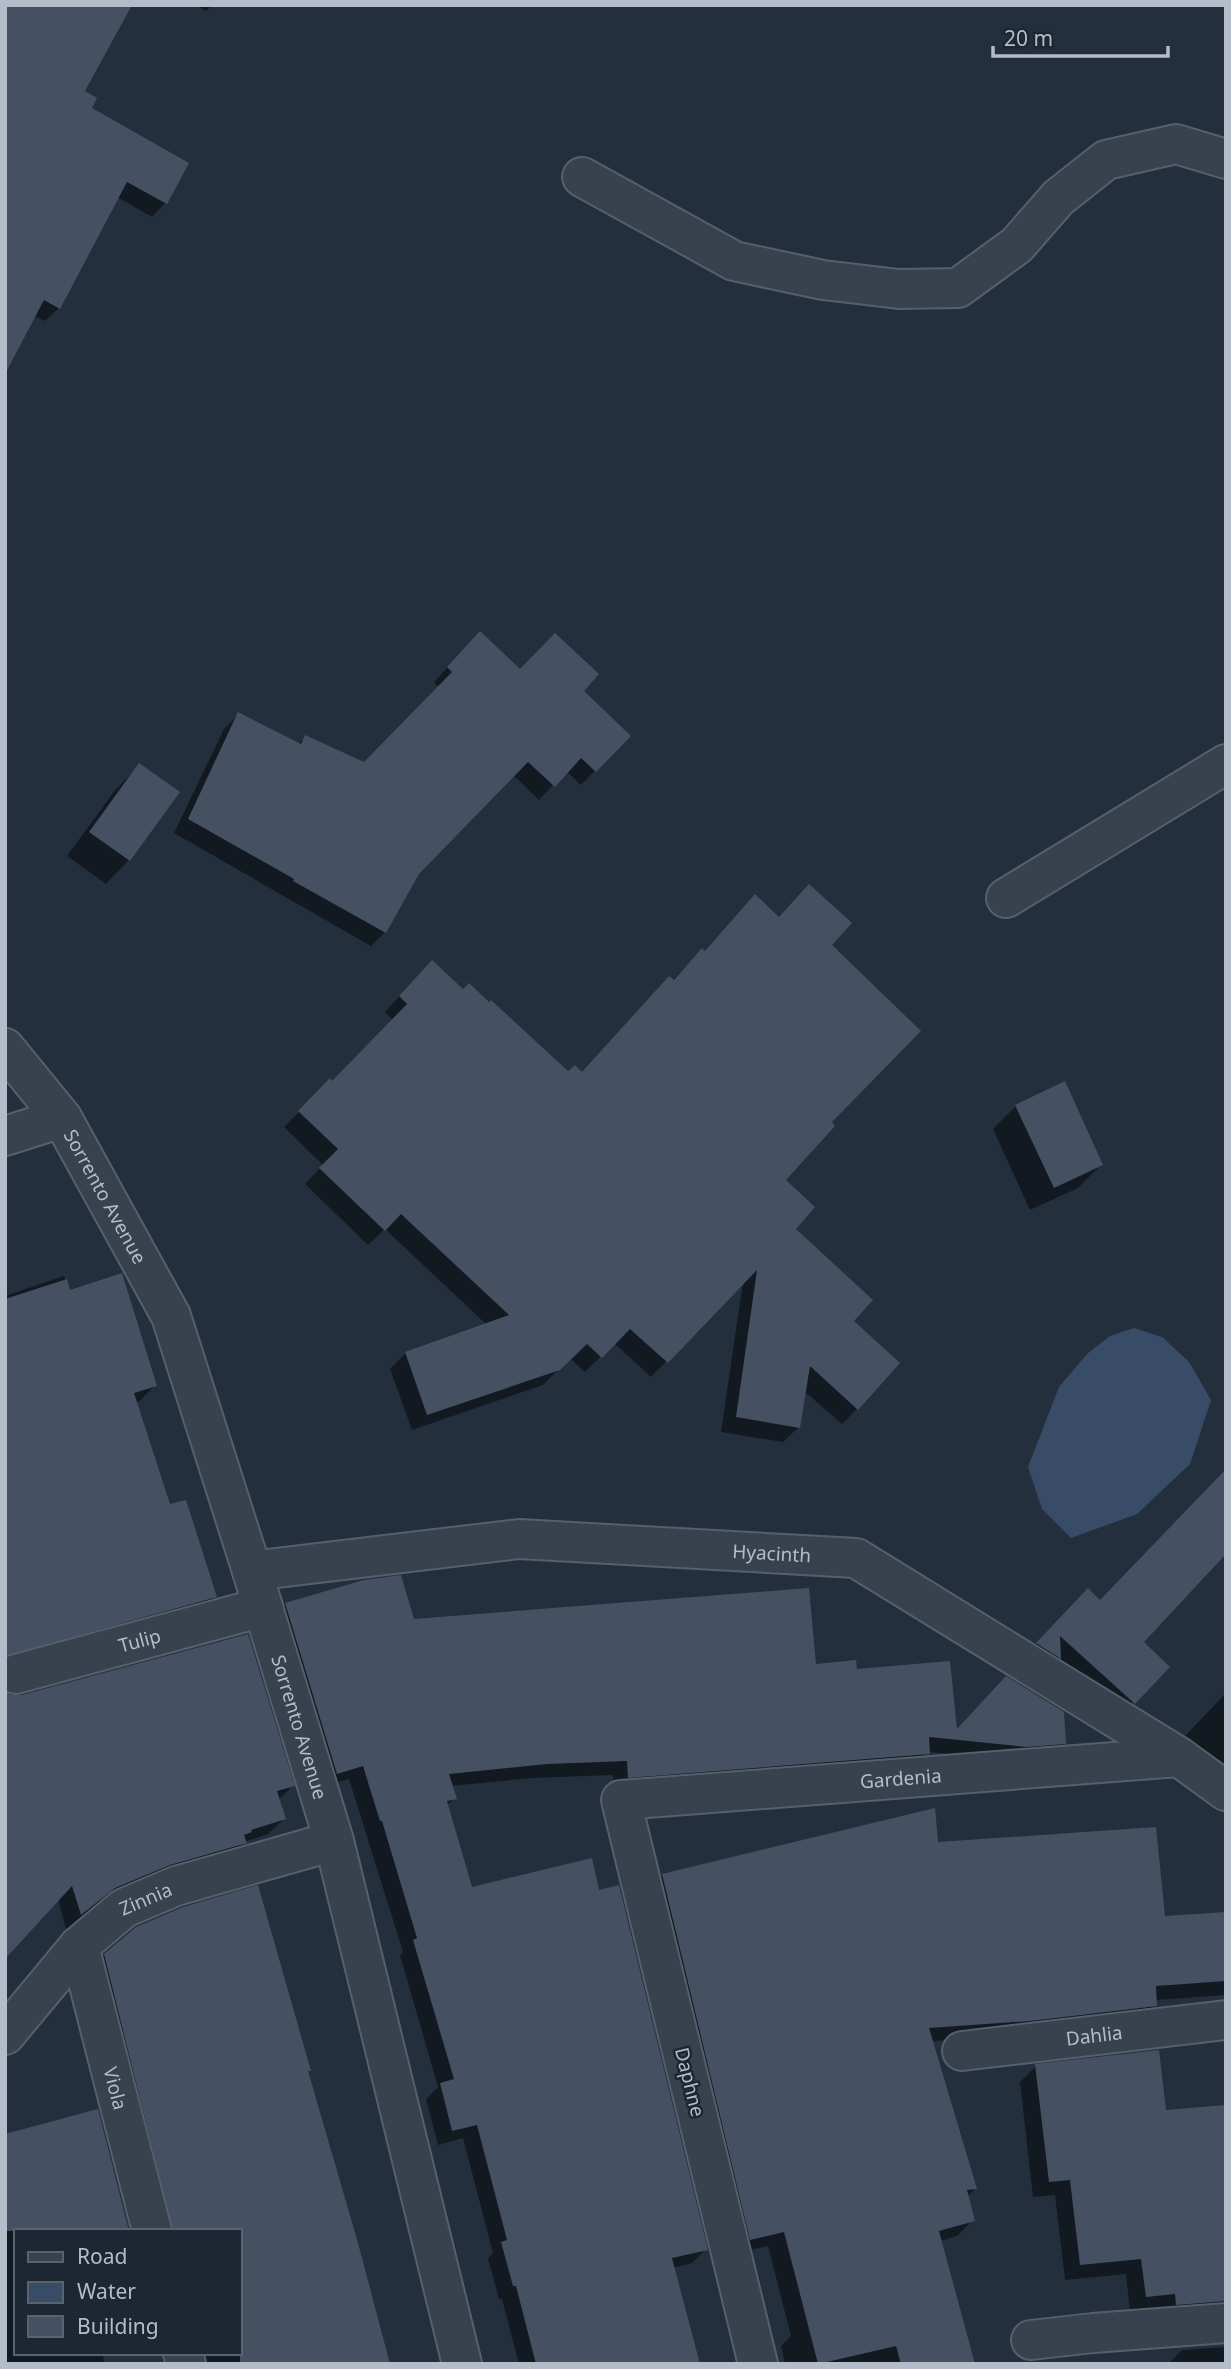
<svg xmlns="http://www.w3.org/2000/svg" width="1231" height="2369" font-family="'Noto Sans',sans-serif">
<rect width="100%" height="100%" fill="#242f3e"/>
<path fill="#394c67" d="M1134,1328L1162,1337L1189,1362L1211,1400L1190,1464L1137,1514L1071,1538L1042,1509L1028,1467L1059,1387L1087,1354L1110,1336Z"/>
<path fill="#0007" d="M195,5H212L206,11Z
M82,92L89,108L187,164L165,203L152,217L117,197L59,308L45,321L34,316Z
M465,648L520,671L582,691L629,736L581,785L566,771L539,800L513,775L418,873L385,932L371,946L174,833L224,729L238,715L298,744L306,737L365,764L439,688L434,682Z
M139,766L129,860L106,884L67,856L116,789Z
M779,919L829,945V1123L784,1180L793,1230L851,1321L857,1409L842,1424L804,1391L799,1427L783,1442L721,1432L743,1282L651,1377L614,1343L585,1372L570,1358L543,1385L412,1430L390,1369L406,1353L487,1325L385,1229L368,1245L305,1184L323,1165L284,1127L330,1081L332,1083L393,1020L385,1012L417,977L463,991L568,1074H582L702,950L704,953Z
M1016,1106L1101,1165L1078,1188L1030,1210L993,1129Z
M64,1276L69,1292L155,1385L140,1401L135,1402L169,1507L215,1596L199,1612L5,1665V1296Z
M1100,1602L1168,1667L1116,1720L1021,1661L1071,1608Z
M286,1605L855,1670L955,1732L1065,1743L1050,1757L1011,1760L928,1752L914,1768L614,1791L613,1775L532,1778L451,1786L455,1798L446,1806L471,1889L598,1892L706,2249L692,2263L673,2268L698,2364H519L502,2299H499L488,2258L493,2253L463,2138L438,2145L426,2099L438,2087L400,1955L403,1952L349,1779L322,1787L271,1619Z
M1226,1693V1774L1185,1736Z
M5,1694L293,1786L278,1800L284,1819L268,1834L244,1842L229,1858L153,1880L98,1903L66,1929Z
M933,1810L936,1844L1163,1918L1226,1914V1995L1155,2000V2005L1139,2021L1013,2036L932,2041L975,2189L967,2197L973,2220L957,2236L940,2241L975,2364H785L781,2346L791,2336L768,2246L735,2254L647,1892L662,1876Z
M105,1955L309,2070L307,2072L387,2364H193L190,2353H240V2231H156L90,1970Z
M1036,2066L1164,2112L1226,2107V2324L1130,2312L1126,2274L1065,2280L1055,2195L1033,2197L1020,2082Z
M5,2136L16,2231V2353H102L105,2364H5Z
M1226,2347V2364H1168L1182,2350Z"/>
<path fill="#455162" d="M5,5H132L85,91L97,98L92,108L189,163L167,204L127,182L60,309L44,300L5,374Z
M480,631L520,669L555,633L599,674L584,691L631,736L596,772L581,758L555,787L528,762L419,874L386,933L293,881L294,879L188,819L238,712L301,744L305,735L364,762L452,672L447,667Z
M139,763L180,792L130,861L89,832Z
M809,884L852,923L832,945L921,1031L832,1122L835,1126L786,1180L815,1207L796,1229L873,1300L854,1321L900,1363L858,1410L810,1366L800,1428L736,1417L757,1270L668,1363L630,1329L602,1358L587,1344L560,1370L427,1415L405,1352L509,1315L401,1214L385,1231L319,1168L338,1149L298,1111L330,1078L332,1081L407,1004L399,996L432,960L463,989L469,983L489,1002L491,1000L568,1071L575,1065L582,1072L669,976L674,980L702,948L705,951L755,894L779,917Z
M1065,1081L1103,1165L1054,1188L1015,1105Z
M122,1273L157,1386L134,1393L170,1504L186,1500L217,1597L5,1656V1299L67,1279L70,1290Z
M1226,1469V1554L1144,1642L1170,1667L1135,1704L1060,1636L1061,1659L1036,1643L1088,1588L1100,1600Z
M401,1575L414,1619L809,1588L816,1664L856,1660L857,1669L950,1661L957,1729L1006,1676L1064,1712L1066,1744L1027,1747L929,1737L930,1754L628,1778L627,1761L547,1764L449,1774L457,1799L447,1801L472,1887L592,1858L599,1890L619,1885L708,2250L672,2258L700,2364H536L516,2286H513L501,2242L507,2240L477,2125L452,2131L440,2083L454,2079L413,1940L417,1938L382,1821H380L363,1766L337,1774L285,1603L364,1580Z
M248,1634L295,1786L277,1791L286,1819L251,1830L252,1832L244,1835L247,1843L170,1865L115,1888L81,1915L72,1886L5,1959V1692L11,1695H22Z
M935,1808L938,1842L1156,1827L1165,1916L1226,1912V1981L1156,1986L1157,2006L1030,2021L929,2028L977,2189L967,2190L975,2221L939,2231L975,2364H901L896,2346L818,2364L784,2232L750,2240L662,1874Z
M258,1885L311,2071H308L358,2243L390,2364H240V2231H173L104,1954L136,1927L183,1907Z
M1159,2050L1166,2110L1226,2105V2301L1176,2305L1175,2294L1146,2297L1141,2259L1080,2265L1070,2180L1049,2182L1035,2064Z
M98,2109L129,2231H5V2134Z"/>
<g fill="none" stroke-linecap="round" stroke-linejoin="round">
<g stroke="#565f6c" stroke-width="42">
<g id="minor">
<path d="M582,177L734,261L823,280L899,289L958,288L1017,245L1058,198L1106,160L1176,144L1226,159"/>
<path d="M1006,898L1226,764"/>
<path id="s1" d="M5,1048L62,1118L171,1316L252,1571L334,1841L462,2364"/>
<path d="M5,1136L62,1118"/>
<path id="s2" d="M252,1571L519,1539L856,1558L1179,1757L1226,1791"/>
<path id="s3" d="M16,1674L263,1607"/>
<path id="s4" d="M79,1946L152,2231"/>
<path id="s5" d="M5,2035L79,1946L124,1908L176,1886L334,1841"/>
<path id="s6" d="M962,2051L1226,2020"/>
<path d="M1031,2340L1093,2333L1226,2323"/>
<path d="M183,2353L186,2364"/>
<path id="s7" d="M758,2364L621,1800L1179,1757"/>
</g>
</g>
<use href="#minor" stroke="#38414e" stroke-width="38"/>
</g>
<g text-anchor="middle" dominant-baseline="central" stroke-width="5" stroke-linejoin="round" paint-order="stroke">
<g font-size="19" fill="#b4bcc9" stroke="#1d2633">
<text stroke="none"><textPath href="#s1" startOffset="180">Sorrento Avenue</textPath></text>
<text stroke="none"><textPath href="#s2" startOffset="522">Hyacinth</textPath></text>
<text stroke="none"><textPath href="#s3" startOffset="128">Tulip</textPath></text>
<text stroke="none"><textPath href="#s1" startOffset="747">Sorrento Avenue</textPath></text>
<text stroke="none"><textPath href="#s7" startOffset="861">Gardenia</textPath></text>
<text stroke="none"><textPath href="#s5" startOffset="198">Zinnia</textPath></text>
<text stroke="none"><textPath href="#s6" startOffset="133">Dahlia</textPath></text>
<text transform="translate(690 2082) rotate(76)">Daphne</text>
<text stroke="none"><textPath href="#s4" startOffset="147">Viola</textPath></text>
</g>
</g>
<rect width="1231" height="2369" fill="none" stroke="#b4bcc9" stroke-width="14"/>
<rect x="14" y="2229" width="228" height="126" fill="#1d2633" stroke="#59626f" stroke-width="2"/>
<rect x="28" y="2252" width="35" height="10" fill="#38414e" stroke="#59626f" stroke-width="2"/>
<text x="77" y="2264" font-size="21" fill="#b4bcc9">Road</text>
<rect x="28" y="2282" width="35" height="21" fill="#394c67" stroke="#59626f" stroke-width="2"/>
<text x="77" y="2299" font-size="21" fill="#b4bcc9">Water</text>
<rect x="28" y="2316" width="35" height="21" fill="#455162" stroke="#59626f" stroke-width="2"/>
<text x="77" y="2334" font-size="21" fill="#b4bcc9">Building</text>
<path d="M993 46v10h175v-10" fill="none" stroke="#b4bcc9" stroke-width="3.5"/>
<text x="1004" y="46" font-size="21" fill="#b4bcc9" stroke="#1d2633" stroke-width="5" paint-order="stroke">20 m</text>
</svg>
